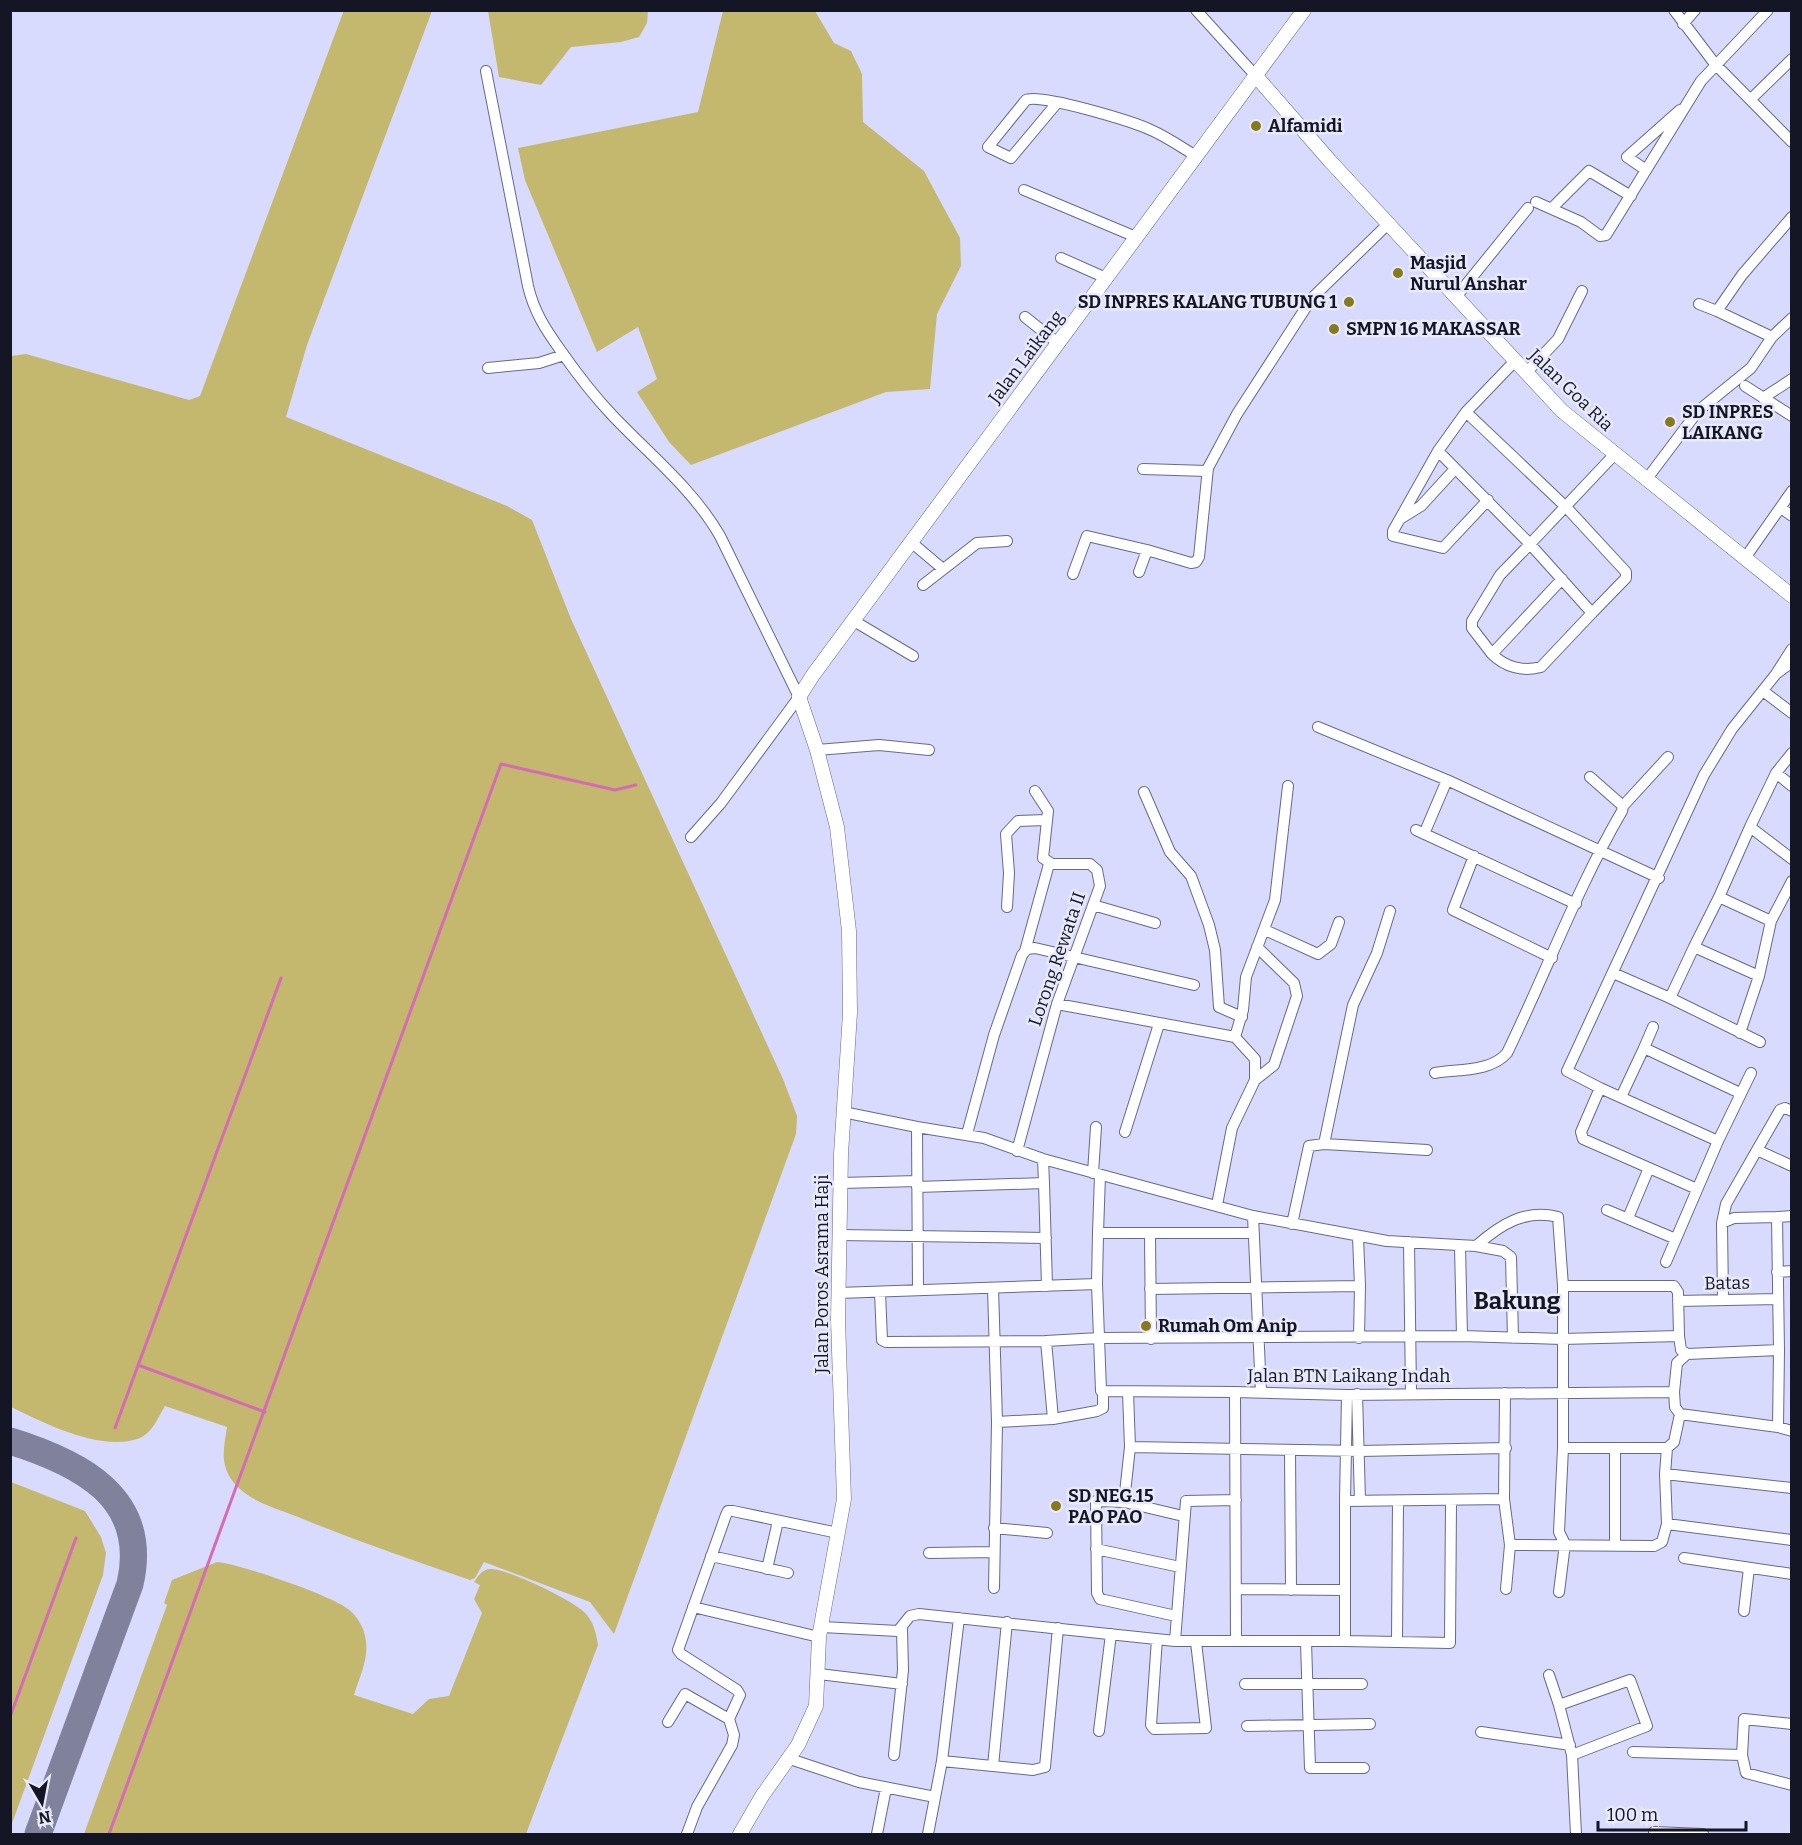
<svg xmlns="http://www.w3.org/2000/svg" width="1802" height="1845" font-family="Bitter,serif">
<rect width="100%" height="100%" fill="#d8dbfe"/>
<path fill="#c3b86e" d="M344,10L432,11L307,345L286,417L507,506L532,520L571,619L783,1079L797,1116L796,1134L614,1634L590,1602L484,1562L475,1578L470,1580C412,1560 354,1540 298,1517C276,1508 250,1502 234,1483C219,1464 224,1448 227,1427L165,1406C159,1416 152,1433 140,1438C103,1453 44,1423 11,1407V356L26,354L189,400L200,396Z
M488,11L645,10L648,11L647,23L639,37L621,42L571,47L541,85L499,77Z
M723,11H815L834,43L851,51L862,74L863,122L924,171L960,238L961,266L937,314L930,389L886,392L691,465L669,442L637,392L657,379L638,327L597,352L525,180L518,148L698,112Z
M11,1482L85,1511L101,1537L106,1553L103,1575L11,1826Z
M217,1562C240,1564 331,1595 348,1609C357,1616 363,1626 365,1636C370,1657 360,1675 354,1695L413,1714L429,1699L449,1696L482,1613L474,1599L480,1585L474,1582C479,1575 483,1568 492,1569C509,1570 576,1601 587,1615C594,1624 596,1633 598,1645L526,1834H84L167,1605L164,1603L172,1580Z"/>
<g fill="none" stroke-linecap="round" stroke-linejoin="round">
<path stroke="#d66bb5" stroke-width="3" d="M138,1365L265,1412
M115,1428L281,978
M10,1717L76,1538
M109,1834L501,764L615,790L636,785"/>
<path stroke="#80829c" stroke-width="27" d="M10,1441C81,1463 150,1498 130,1584L38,1834"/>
<g stroke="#66698f" stroke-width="12">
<path id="street" d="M1196,10L1255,75
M1674,10L1715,64L1792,142
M1683,24L1695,10
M486,71L528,286C534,312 546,330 561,351C577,374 594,396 613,416C650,455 693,489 720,536L799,697L721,803L691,837
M1751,99L1792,59
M1057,103L1011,158L988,147L1026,100C1040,93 1134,122 1151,130C1167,137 1181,147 1196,156
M1646,170L1627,157L1680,110
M1024,190L1136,237
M1536,202L1581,222L1600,236L1606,235L1701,81L1768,10
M1552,208L1589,171L1631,196
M1061,258L1106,278
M1456,297L1528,208
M1699,304L1717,311
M1025,317L1059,344
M1772,337L1717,311L1742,275L1792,217
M488,368L539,363L564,355
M1526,373L1558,339L1582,291
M1745,386L1792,416
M1763,398L1792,379
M1466,412L1566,507L1626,572V578L1592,613
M1438,451L1530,544L1500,575L1472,621V628L1492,654
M1143,469L1207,471
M1646,480L1698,411L1751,368L1772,337L1792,318
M1488,500L1443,548L1393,536V531L1438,451L1466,412L1515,361
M1781,508L1792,516
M1400,519L1421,506L1454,470
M911,542L943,569
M1745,558L1792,491
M1139,572L1147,550L1191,563L1196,562L1199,557L1208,468L1237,414L1312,298L1388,224
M1073,574L1087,536L1147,550
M1562,579L1492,654C1505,667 1523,672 1541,667L1592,613L1530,544L1614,455
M923,585L977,543L1007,541
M854,621L913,656
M1792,649L1776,674L1792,662
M1763,691L1792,713
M1318,727L1447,780L1659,878
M817,750L879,745L929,750
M1792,753L1776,773L1750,827L1792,859
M1776,773L1792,786
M1144,792L1170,852L1191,876L1209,925L1215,950L1219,1007L1242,1017
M1623,806L1668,757
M1750,827L1719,897L1771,921L1792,881
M1416,830L1576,904
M1424,834L1447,780
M1474,856L1453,910L1552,958
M1719,897L1694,947L1759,976L1771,921
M1093,905L1155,923
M1007,907L1009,873L1006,834L1018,821L1046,820
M1265,930L1318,954L1331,944L1339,922
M1694,947L1670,998L1760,1042
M1025,951L1049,864
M1613,973L1670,998
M1057,1004L1235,1037L1243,1010L1246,977L1275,900L1288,786
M1740,1033L1759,976
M1644,1048L1653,1027
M1435,1073C1458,1069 1491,1072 1507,1053C1546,973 1577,888 1622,811L1623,806L1590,777
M1255,1080L1274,1065L1297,996L1294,983L1257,947
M1600,1088L1718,1141
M1621,1097L1644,1048L1740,1093
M843,1112L917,1127
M1125,1132L1159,1024
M967,1134L994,1035L1022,955L1027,949L1035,948L1194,985
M1324,1144L1353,1005L1377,953L1390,911
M1757,1150L1792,1166
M1017,1151L1057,1004L1100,886L1097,870L1090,864H1052L1043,858L1048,811L1035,791
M1043,1159L1044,1183
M1093,1173L1096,1127
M841,1183L917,1181
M917,1187L1044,1183L1047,1286
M1697,1189L1583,1139L1581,1132L1600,1088L1567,1071L1704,775L1732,729L1776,674
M1217,1205L1232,1128L1255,1080V1059L1235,1037
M1607,1210L1676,1239
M1253,1216L1261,1392
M1628,1218L1649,1168
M1722,1223L1726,1204L1780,1110L1785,1108L1792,1111
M1292,1224L1309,1146L1324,1144L1427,1150
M1098,1233L1100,1175
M1150,1234L1151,1339
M838,1235L1046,1238
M1358,1237L1360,1286
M1409,1242L1411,1393
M1460,1246L1462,1336
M1476,1246L1503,1251L1511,1257L1513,1338
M1666,1262L1718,1141L1751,1073
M1777,1272L1792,1271
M1097,1284L1098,1233H1254
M1563,1286H1674L1678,1292L1679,1336
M993,1288L997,1422L994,1588
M918,1289L917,1127L984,1138L1043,1159L1253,1216L1387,1241L1476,1246C1501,1224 1525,1209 1558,1217L1563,1286V1448L1559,1532L1565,1544L1559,1592
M1150,1289L1360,1286L1359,1338
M880,1292L882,1340L886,1342L1046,1341
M838,1293L1097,1284L1101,1391L1235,1392
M1723,1300L1722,1223L1734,1218L1777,1217
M1678,1301L1777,1299
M1128,1392L1130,1447L1124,1502L1096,1501L1097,1593L1100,1599L1176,1616
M1674,1392L1675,1407L1680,1414L1778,1427L1792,1431
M1505,1393L1504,1499L1510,1545L1506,1589
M1357,1394L1360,1501
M1053,1419L1046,1341L1099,1338L1462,1336L1562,1339L1679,1336L1681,1350L1687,1354
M997,1422L1053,1419L1097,1411L1103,1408V1392
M1778,1427L1779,1350
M1130,1447L1360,1451L1506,1448
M1563,1448H1667L1665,1474L1667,1524
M1615,1448V1545
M1667,1448L1674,1442L1680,1414
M1290,1451L1291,1590
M1665,1474L1792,1488
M1345,1501L1347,1395
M1124,1502L1183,1516
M994,1528L1047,1533
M1510,1545L1654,1546L1662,1542L1667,1524L1792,1540
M1096,1549L1180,1567
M929,1553L993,1552
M711,1556L788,1573
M1684,1558L1792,1574
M767,1569L778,1521
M1237,1589L1345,1590
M693,1607L819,1637
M1744,1611L1749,1568
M822,1627L898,1631L910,1616L919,1614L1175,1641H1236L1235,1392L1347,1395L1674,1392L1677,1363L1687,1354L1779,1350L1777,1217L1792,1216
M1157,1639L1151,1725L1154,1729L1206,1728L1196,1642
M1175,1641L1186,1501L1236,1500
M1236,1641H1345V1501L1504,1499
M1345,1641L1450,1643L1451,1502
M1397,1641L1398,1501
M1306,1642L1310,1768H1364
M819,1674L902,1684
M1549,1675L1559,1705
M1245,1684H1362
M668,1722L685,1694L729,1719
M1247,1726L1370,1724
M1099,1731L1111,1634
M1481,1732L1570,1745
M1633,1752L1742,1755L1746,1773L1792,1785
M894,1755L903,1670L902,1629
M1572,1755L1647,1726L1630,1680L1559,1705L1572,1755L1576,1834
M1742,1755L1744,1719L1792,1724
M787,1758L859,1782L935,1797
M942,1761L959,1618
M993,1766L1007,1622
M1654,1832L1703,1834
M687,1834L697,1807L732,1745L734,1735L729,1719L740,1695L737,1690L681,1654L678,1650L726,1515L728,1511H733L838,1533
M877,1834L886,1788
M928,1834L942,1761L1033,1770L1045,1767L1058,1628"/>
</g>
<g stroke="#66698f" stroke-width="15">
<path id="secondary" d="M1255,75L1330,161L1562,411L1792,596
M740,1834L762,1796L798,1745L816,1706L819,1637L844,1499L838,1320L841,1154L850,1013L849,931L837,827L817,750L799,697L813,675L1304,10"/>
</g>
<use href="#street" stroke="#fff" stroke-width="10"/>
<use href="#secondary" stroke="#fff" stroke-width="14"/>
</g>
<g fill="#86791e" stroke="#e8eafb" stroke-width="2">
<circle cx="1256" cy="126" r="6"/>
<circle cx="1398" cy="273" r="6"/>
<circle cx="1349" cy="302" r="6"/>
<circle cx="1334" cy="329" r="6"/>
<circle cx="1670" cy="422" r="6"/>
<circle cx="1146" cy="1326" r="6"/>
<circle cx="1056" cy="1506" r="6"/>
</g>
<g text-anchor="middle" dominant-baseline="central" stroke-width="5" stroke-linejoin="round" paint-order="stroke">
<g font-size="18" font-weight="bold" fill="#151625" stroke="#e8eafb" text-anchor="start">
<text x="1268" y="126">Alfamidi</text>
<text x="1410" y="263">Masjid<tspan x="1410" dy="21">Nurul Anshar</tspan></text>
<text x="1337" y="302" text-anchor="end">SD INPRES KALANG TUBUNG 1</text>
<text x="1346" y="329">SMPN 16 MAKASSAR</text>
<text x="1682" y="412">SD INPRES<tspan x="1682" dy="21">LAIKANG</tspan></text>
<text x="1158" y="1326">Rumah Om Anip</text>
<text x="1068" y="1496">SD NEG.15<tspan x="1068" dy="21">PAO PAO</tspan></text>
</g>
<g font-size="18" fill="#151625" stroke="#e8eafb">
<text transform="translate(1026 357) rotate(-53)">Jalan Laikang</text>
<text transform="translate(1571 390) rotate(44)">Jalan Goa Ria</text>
<text transform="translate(1057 959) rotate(-71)">Lorong Rewata II</text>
<text transform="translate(822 1274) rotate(-90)">Jalan Poros Asrama Haji</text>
<text transform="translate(1727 1283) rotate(-1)">Batas</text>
<text x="1349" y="1376">Jalan BTN Laikang Indah</text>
</g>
<g font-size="24" font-weight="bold" fill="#151625" stroke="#e8eafb">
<text x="1517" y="1301">Bakung</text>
</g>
</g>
<rect width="1802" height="1845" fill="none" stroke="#151625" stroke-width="24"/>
<g transform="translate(42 1803) rotate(170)" stroke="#e8eafb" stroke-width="4.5" paint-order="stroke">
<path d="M0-4.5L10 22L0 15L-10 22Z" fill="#151625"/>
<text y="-9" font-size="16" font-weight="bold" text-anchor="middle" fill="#151625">N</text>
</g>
<path d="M1598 1821v9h148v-9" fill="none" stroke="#151625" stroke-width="3"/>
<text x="1607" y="1821" font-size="18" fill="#151625" stroke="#e8eafb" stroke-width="4.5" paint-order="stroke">100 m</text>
</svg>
